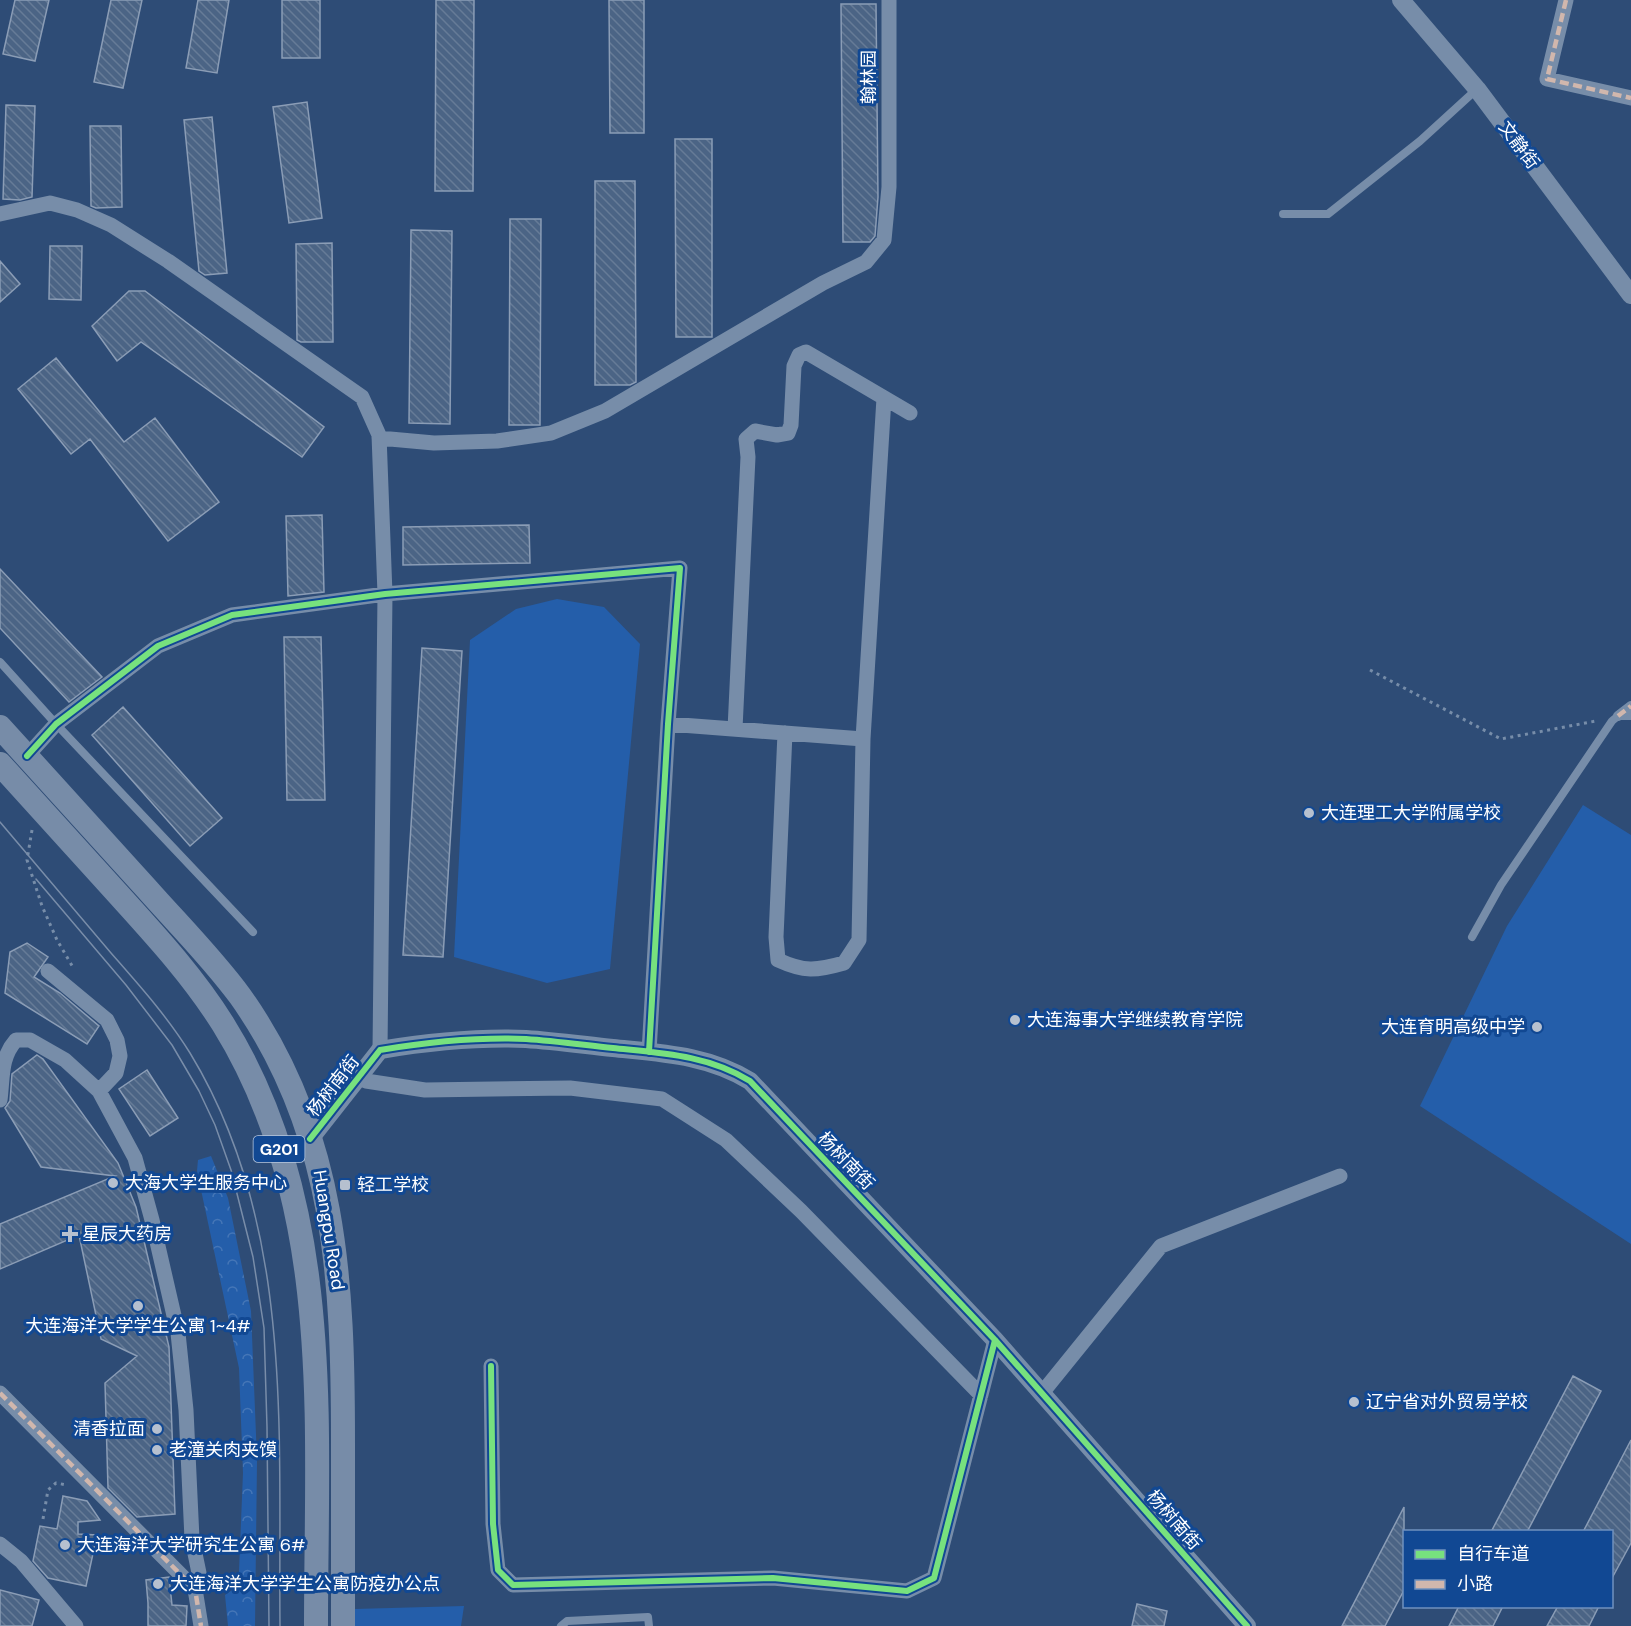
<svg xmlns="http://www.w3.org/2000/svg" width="1631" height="1626" font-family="'DM Sans','Noto Sans SC',sans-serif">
<defs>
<pattern id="forest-crowns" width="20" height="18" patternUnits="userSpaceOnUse" patternTransform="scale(1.5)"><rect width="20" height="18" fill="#245eaa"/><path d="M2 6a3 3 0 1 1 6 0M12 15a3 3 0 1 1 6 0" fill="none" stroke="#4576b7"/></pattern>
<pattern id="building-back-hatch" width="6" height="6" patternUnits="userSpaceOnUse" patternTransform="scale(1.5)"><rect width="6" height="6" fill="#4b6485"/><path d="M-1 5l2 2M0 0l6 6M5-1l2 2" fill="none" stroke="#667b97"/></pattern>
</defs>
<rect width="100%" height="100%" fill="#2e4c76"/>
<path fill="#245eaa" d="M557,599L604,607L640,644L610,969L547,983L454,957L470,640L516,609Z
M1583,805L1631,835V1244L1420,1106L1507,926Z
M464,1606L461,1626H354V1609Z"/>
<path fill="url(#forest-crowns)" d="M211,1156L228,1198L251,1311L257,1460L255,1626H228L225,1595L235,1588L239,1572L243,1473L239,1368L197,1171L198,1160Z"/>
<path fill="url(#building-back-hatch)" stroke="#8b9db6" stroke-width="1.5" d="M15,0H49L35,61L3,54Z
M111,0H142L123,88L94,82Z
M198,0H229L217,73L186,68Z
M282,0H320V58H282Z
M436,0H474L473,191H435Z
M609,0H644V133H610Z
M841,4H876L878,197L875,236L870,242H843Z
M307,102L322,218L289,223L273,107Z
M6,105L35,106L32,197L20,200L3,199Z
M212,117L227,273L205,275L199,271L184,120Z
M90,126H121L122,207L96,208L91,206Z
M675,139H712V337H676Z
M595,181H635L636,382L630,385H595Z
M510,219H541L540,425H509Z
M411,230L452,231L450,424L409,423Z
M332,243L333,342H301L297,340L296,244Z
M50,246H82L81,300L49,299Z
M0,261L20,284L0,302Z
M129,291H145L324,427L302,457L141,342L117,361L92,326Z
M56,358L124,442L155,418L219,502L168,541L90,439L71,454L18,389Z
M322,515L324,592L288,596L286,516Z
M529,525L530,563L403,565V527Z
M0,569L102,677L69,702L0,628Z
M284,637H321L325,800H287Z
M422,648L462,651L443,957L403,955Z
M123,707L222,818L190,846L92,735Z
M27,943L48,957L34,977L60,993L99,1026L87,1044L5,993L10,952Z
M37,1055L43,1059L118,1163L136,1207L169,1347L175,1514L137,1517L108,1488L105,1383L137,1356L101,1339L79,1235L0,1269V1224L115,1176L41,1167L5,1108L10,1101L12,1074Z
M147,1070L178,1118L150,1136L119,1089Z
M1573,1376L1601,1391L1527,1532H1491Z
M1631,1440V1543L1611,1580V1532H1583Z
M63,1496L87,1501L100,1520L78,1522V1534L97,1535L86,1586L48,1578L33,1561L40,1526L57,1529Z
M1404,1507V1590L1385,1626H1342Z
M169,1577L172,1605L187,1606L186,1626H148V1603L146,1580Z
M0,1590L39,1600L32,1626H0Z
M1137,1604L1167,1611L1164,1626H1132Z
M1459,1606H1503L1493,1626H1449Z
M1558,1606H1599L1589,1626H1547Z"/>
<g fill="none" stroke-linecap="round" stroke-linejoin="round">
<path stroke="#778da9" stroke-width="3" stroke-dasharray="3 4.5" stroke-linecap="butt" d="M1370,670L1501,739L1596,721
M32,830L27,860L42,906L57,940L74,969
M43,1519L48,1490L56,1483L67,1485"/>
<path stroke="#778da9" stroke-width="8" d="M1283,214H1328L1420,141L1477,89
M0,662L56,724L253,932
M1472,937L1501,885L1612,721L1618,716H1631
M561,1626L567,1621L648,1617L649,1626"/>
<path stroke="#778da9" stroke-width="10" d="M1618,716L1631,706"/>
<path stroke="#778da9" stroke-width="15" d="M1566,0L1547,79L1631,98
M0,214L50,203L77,210L111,225L168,261L362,397L379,435L385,594L380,1050
M379,438L434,443L497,441L551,433L605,411L823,283L866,262L884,240L889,187V0
M668,724L863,739
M735,729L748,457L746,439L755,431L777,435L788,433L791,425L794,366L799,355L806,352L910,413
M785,733L776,937L778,960C804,972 816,971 844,963L859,940L863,739L884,398
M27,756L56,724L158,646L232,615L385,594L680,568L668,724L649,1052
M48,971L107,1020L117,1040L120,1056L116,1073L99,1091
M366,1081L425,1090L570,1088L662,1099L726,1140L801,1211L981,1395
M0,1100C3,1078 0,1058 16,1040H30L65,1060L99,1091L135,1158L152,1220L178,1333L186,1410L192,1539L199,1573L195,1589L201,1626
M491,1366L493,1524L498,1570L513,1585L773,1578L907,1591L934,1578L995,1340
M0,1393L195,1589
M1042,1393L1161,1246L1340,1176
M0,1544L21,1561L76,1626"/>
<path stroke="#778da9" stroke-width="18" d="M1401,0L1477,89L1631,295
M310,1139L380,1050C428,1042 478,1037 526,1039C555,1041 584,1045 613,1048C661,1053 708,1055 750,1081L995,1340L1247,1626"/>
<path stroke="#778ca8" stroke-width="24" d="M0,727C49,781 98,835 147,889C178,924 212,958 240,996C337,1132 343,1283 343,1443C343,1504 343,1565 343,1626
M0,764C39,807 78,850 117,893C155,935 193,976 223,1024C335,1204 316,1423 316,1626"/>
<path stroke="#798da9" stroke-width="1.5" d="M0,822C37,866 74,909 111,953C139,985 167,1016 190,1053C295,1225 278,1432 280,1626
M36,879L126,985L172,1045L199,1091L215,1125L231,1170L253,1257L264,1328L267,1427L269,1626"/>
<path stroke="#d1b7ad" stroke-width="4.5" stroke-dasharray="9 4.5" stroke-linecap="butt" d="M1566,0L1547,79L1631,98
M1618,716L1631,706
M0,1393L195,1589L201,1626"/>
<g stroke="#114893" stroke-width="10">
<path id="cycleway" d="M27,756L56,724L158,646L232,615L385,594L680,568L668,724L649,1052
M310,1139L380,1050C428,1042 478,1037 526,1039C555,1041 584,1045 613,1048C661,1053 708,1055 750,1081L995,1340L1247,1626
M491,1366L493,1524L498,1570L513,1585L773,1578L907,1591L934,1578L995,1340"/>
</g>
<use href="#cycleway" stroke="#77e17e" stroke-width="6"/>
</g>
<g fill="#b6c0cf" stroke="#114893" stroke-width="2">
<circle cx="1309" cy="813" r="6"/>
<circle cx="1015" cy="1020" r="6"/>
<circle cx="1537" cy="1027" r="6"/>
<circle cx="113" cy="1183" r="6"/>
<rect x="339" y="1179" width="12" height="12" rx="3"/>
<path d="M67 1225h6v6h6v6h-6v6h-6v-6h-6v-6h6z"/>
<circle cx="138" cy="1306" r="6"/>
<circle cx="1354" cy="1402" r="6"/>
<circle cx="157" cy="1429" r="6"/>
<circle cx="157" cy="1450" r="6"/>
<circle cx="65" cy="1545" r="6"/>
<circle cx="158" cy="1584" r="6"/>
</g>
<g text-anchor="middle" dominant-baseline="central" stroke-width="6" stroke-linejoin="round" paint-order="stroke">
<rect fill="#114893" stroke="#b8c8df" stroke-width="1.5" x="253.5" y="1136" width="51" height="26" rx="4.5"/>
<g font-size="16" font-weight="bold" fill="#fff">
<text x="279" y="1149">G201</text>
</g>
<g font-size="18" fill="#fff" stroke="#114893">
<text transform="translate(869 77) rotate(-90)">翰林园</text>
<text transform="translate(1519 145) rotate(53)">文静街</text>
<text transform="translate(333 1086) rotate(-52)">杨树南街</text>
<text transform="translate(846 1161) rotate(46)">杨树南街</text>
<text transform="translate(329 1230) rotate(81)">Huangpu Road</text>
<text transform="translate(1174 1520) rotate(49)">杨树南街</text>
</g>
<g font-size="18" fill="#fff" stroke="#114893" text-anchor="start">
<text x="1321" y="813">大连理工大学附属学校</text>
<text x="1027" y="1020">大连海事大学继续教育学院</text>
<text x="1525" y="1027" text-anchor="end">大连育明高级中学</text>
<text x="125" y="1183">大海大学生服务中心</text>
<text x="357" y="1185">轻工学校</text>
<text x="82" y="1234">星辰大药房</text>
<text x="138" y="1326" text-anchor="middle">大连海洋大学学生公寓 1~4#</text>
<text x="1366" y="1402">辽宁省对外贸易学校</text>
<text x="145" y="1429" text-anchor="end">清香拉面</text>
<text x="169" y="1450">老潼关肉夹馍</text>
<text x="77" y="1545">大连海洋大学研究生公寓 6#</text>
<text x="170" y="1584">大连海洋大学学生公寓防疫办公点</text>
</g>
</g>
<rect x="1403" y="1530" width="210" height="78" fill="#114893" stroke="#7091be" stroke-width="1.5"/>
<rect x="1415" y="1550" width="30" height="9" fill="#77e17e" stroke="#7091be" stroke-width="1.5"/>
<text x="1457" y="1560" font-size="18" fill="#ffffff">自行车道</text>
<rect x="1415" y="1580" width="30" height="9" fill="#d1b7ad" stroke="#7091be" stroke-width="1.5"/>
<text x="1457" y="1590" font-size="18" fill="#ffffff">小路</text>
</svg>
